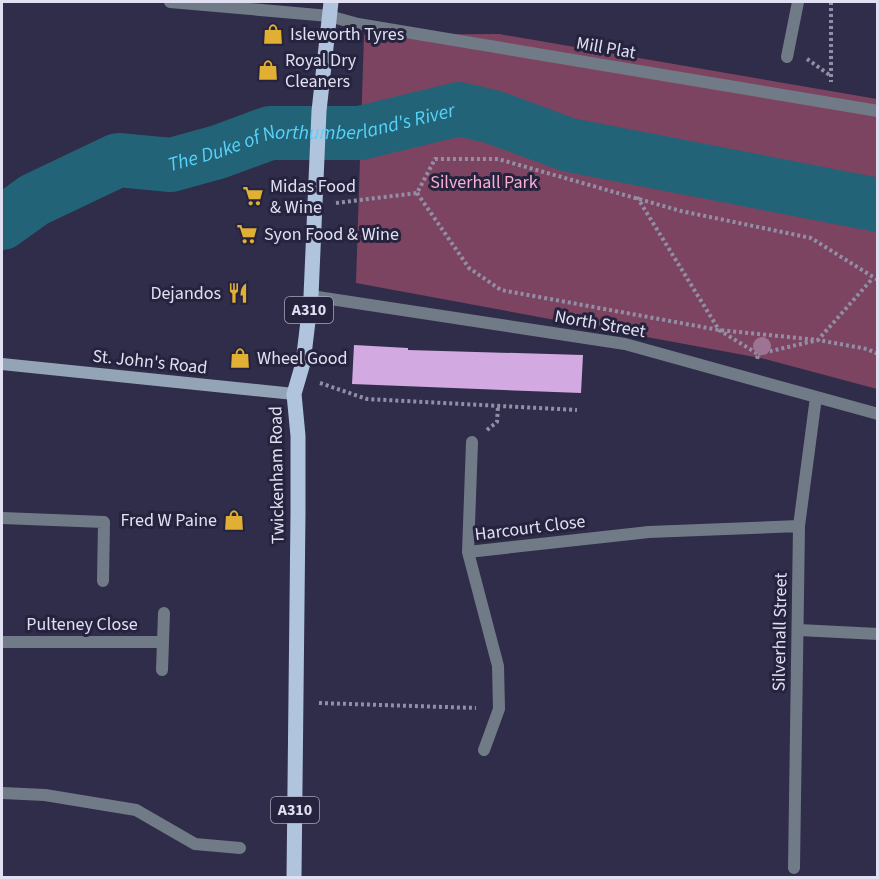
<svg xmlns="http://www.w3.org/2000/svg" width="879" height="879" font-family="'Source Sans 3',sans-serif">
<rect width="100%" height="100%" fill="#2f2d49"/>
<path fill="#7d4461" d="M499,34L877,99V389L765,359L356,283L364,35Z"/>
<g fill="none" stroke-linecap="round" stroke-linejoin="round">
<path stroke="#226377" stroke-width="54" id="s1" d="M2,223L34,200L118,160L171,165L218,152L270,133H360L459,109L493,117L569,145L878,205"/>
</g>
<path fill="#d3a9e1" d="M354,345L408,348V350L583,355L581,393L352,384Z"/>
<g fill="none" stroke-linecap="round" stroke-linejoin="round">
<path stroke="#908fa6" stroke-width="4" stroke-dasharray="3 3" stroke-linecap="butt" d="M831,2V82
M807,59L831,76
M417,193L469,268L501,290L719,330L818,340L872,279
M637,197L719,330L758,354L757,360
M336,203L417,193L435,159H498L681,211L811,238L878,280
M758,354L818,340L867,349L878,354
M320,383L367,399L577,410
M487,430L497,422L498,406
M319,703L476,708"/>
<path stroke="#717b87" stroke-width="12" d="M329,16L358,24L878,111
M2,518L104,522L103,581
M2,793L45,795L136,810L195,844L240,848"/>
<path stroke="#717b87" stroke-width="12" d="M170,2L329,16
M787,57L798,2
M311,296L625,344L878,414
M468,552L472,442
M799,630L878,634
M2,642H163
M162,670L164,613
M484,750L499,709L498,666L468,552L649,532L799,526
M794,868L799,526L816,397"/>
<path stroke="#94a4b7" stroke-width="12" d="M2,364L294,394"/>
<path stroke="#b0c4dd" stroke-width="15" d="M294,878L298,512V436L294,394L303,363L311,296L319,111L331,2"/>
</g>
<circle fill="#9e7494" cx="762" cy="346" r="9"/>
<defs>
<g id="shop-bare" transform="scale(1.62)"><path d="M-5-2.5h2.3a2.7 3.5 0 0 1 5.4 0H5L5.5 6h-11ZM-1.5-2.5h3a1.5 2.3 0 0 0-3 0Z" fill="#e1af34" stroke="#25233e" stroke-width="2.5" paint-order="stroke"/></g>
<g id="supermarket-bare" transform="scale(1.62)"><path d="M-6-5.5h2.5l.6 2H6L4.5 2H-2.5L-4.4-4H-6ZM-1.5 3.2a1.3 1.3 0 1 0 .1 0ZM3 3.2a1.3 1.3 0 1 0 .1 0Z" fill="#e1af34" stroke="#25233e" stroke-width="2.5" paint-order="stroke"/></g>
<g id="restaurant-bare" transform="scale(1.62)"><path d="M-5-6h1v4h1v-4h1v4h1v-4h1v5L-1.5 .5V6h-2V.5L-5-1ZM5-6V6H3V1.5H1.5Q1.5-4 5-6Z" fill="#e1af34" stroke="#25233e" stroke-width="2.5" paint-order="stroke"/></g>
</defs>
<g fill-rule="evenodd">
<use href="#shop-bare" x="273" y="34"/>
<use href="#shop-bare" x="268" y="70"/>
<use href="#supermarket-bare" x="253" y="196"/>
<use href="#supermarket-bare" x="247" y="234"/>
<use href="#restaurant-bare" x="238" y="293"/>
<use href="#shop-bare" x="240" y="358"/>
<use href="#shop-bare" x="234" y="520"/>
</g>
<g text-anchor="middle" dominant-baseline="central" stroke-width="6" stroke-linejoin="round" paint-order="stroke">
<g fill="#25233e" stroke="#a8a7bc" stroke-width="1.5">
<rect x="285" y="297" width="48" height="26" rx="4.5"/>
<rect x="271" y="797" width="48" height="26" rx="4.5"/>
</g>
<g font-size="16" font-weight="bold" fill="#e0e0f2">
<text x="309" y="310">A310</text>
<text x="295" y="810">A310</text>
</g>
<g font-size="18" fill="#e0e0f2" stroke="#25233e" text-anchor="start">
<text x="290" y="34">Isleworth Tyres</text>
<text x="285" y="60">Royal Dry<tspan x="285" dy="21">Cleaners</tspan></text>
<text x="270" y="186">Midas Food<tspan x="270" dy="21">&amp; Wine</tspan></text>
<text x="264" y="234">Syon Food &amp; Wine</text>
<text x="221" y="293" text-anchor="end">Dejandos</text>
<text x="257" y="358">Wheel Good</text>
<text x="217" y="520" text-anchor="end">Fred W Paine</text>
</g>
<g font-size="18" fill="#e0e0f2" stroke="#25233e">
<text transform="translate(606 48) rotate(10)">Mill Plat</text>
<text transform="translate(600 324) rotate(10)">North Street</text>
<text transform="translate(150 362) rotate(6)">St. John's Road</text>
<text transform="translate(277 475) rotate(-91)">Twickenham Road</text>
<text transform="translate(530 528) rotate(-7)">Harcourt Close</text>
<text x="82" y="624">Pulteney Close</text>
<text transform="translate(780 632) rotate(-89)">Silverhall Street</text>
</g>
<g font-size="18" fill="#f8afd2" stroke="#25233e">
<text x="484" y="182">Silverhall Park</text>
</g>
<g font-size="20" font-style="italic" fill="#58d2f8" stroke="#25233e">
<text stroke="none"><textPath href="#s1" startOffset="330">The Duke of Northumberland's River</textPath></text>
</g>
</g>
<rect width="879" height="879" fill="none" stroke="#e0e0f2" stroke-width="6"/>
</svg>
